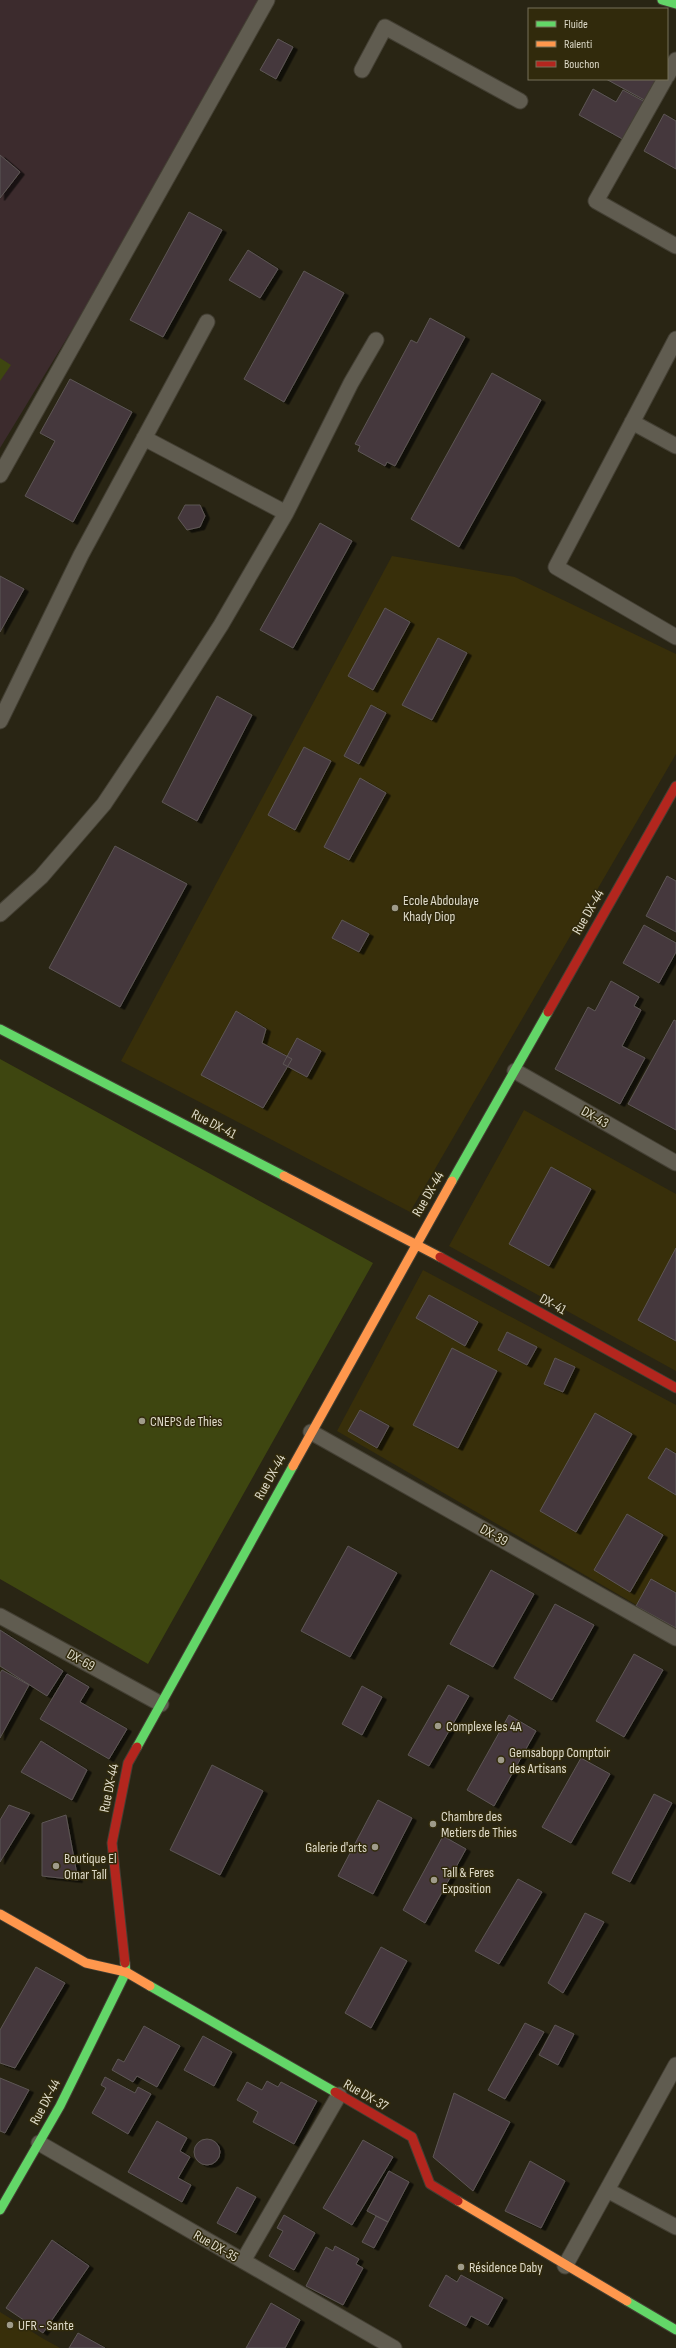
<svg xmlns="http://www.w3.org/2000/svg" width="676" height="2348" font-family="'Sofia Sans Condensed',sans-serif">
<defs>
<filter id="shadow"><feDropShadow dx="4.5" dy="2.5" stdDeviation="0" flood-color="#0009"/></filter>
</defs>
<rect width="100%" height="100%" fill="#292514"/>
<path fill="#3c2b2d" d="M0,0H273L0,448Z"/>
<path fill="#382f0a" d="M392,556L515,577L676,654V754L410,1212L121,1061Z
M524,1110L676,1194V1371L449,1246Z
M423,1270L676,1405V1628L337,1431Z
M0,2312L42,2338L60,2348H0Z"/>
<path fill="#3e4610" d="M0,358L11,365L0,381Z
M0,1059L373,1263L148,1664L0,1579Z"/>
<path fill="#45383e" stroke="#5d5654" filter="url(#shadow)" d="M278,39L293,47L276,79L260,70Z
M606,79H660L648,102Z
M593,89L616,102L623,90L647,103L626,141L579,115Z
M664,114L676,121V169L644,151Z
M0,155L20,172L0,198Z
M189,212L222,230L163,337L130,320Z
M248,250L278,269L260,298L229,280Z
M304,271L344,293L284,402L244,379Z
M430,318L465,337L395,466L387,462L385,466L358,451L360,446L355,444L411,340L417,343Z
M492,373L541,400L459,547L411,519Z
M70,379L132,412L73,522L25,496L55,441L40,433Z
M185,505H200L205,516L200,527L187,530L178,518Z
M320,523L352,541L293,648L260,630Z
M0,576L24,589L0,632Z
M385,608L410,622L373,690L348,676Z
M438,638L467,653L432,720L402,705Z
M217,696L252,715L197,821L162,802Z
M371,705L386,713L359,764L344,756Z
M304,747L331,761L295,830L268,815Z
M360,778L386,793L349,860L324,847Z
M115,846L187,884L120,1007L49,968Z
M667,876L676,881V932L646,916Z
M342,920L369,934L359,952L332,938Z
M644,925L676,943V952L659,983L623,963Z
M611,981L639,997L634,1006L641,1010L622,1046L645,1058L620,1104L555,1069L588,1007L595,1011Z
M236,1011L266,1029L262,1043L292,1059L263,1108L201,1075Z
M674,1020L676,1021V1130L628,1104Z
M297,1038L321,1051L307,1077L283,1064Z
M551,1167L591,1189L549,1266L509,1244Z
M676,1248V1341L638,1320Z
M429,1295L478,1322L465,1346L416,1318Z
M507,1332L537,1347L527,1365L498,1350Z
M452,1348L497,1371L458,1448L413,1425Z
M555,1358L575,1367L563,1392L544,1384Z
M360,1410L389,1426L377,1448L348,1431Z
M595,1413L632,1434L576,1532L540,1511Z
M666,1448L676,1454V1495L648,1478Z
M627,1514L663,1535L630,1592L594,1570Z
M348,1546L397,1573L350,1657L301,1631Z
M491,1570L534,1594L493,1667L450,1644Z
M651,1579L676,1593V1628L636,1606Z
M555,1604L594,1625L552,1700L514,1678Z
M0,1630L63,1671L47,1696L0,1666Z
M634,1654L663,1670L624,1737L596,1721Z
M2,1670L29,1685L0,1738V1673Z
M67,1674L89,1687L80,1702L127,1729L109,1759L40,1719Z
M448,1685L469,1696L429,1766L408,1755Z
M362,1686L382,1697L362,1735L342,1724Z
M509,1715L536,1731L494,1806L467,1790Z
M41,1741L87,1770L72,1800L21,1772Z
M581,1758L610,1774L571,1843L542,1827Z
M212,1765L263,1791L220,1875L170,1850Z
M654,1794L672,1803L630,1882L612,1873Z
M378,1800L412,1818L373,1894L338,1876Z
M9,1805L30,1813L0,1862V1820Z
M66,1815L78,1880L42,1876V1823Z
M443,1836L466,1849L425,1923L403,1910Z
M518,1879L542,1892L499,1964L475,1951Z
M585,1913L604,1922L563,1993L548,1983Z
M381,1947L407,1961L371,2028L345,2013Z
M36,1967L65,1983L15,2068L0,2063V2030Z
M525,2023L544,2032L505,2099L488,2090Z
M555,2025L574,2034L558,2065L539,2055Z
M144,2026L180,2046L157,2087L137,2076L133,2082L112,2070L118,2059L124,2062Z
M203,2036L232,2052L214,2086L184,2070Z
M105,2077L135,2093L138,2087L151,2094L128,2134L92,2113L106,2088L101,2085Z
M0,2078L29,2090L5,2133L0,2131Z
M267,2081L278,2087L281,2082L317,2101L294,2144L253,2122L258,2112L237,2100L247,2082L262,2090Z
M454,2093L510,2122L473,2191L433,2157Z
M157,2121L187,2138L180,2151L190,2157L178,2178L191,2185L182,2202L128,2172Z
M194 2152a13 13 0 1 1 26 0a13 13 0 1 1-26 0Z
M363,2140L393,2157L352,2225L323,2208Z
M530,2161L565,2181L541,2228L505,2211Z
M389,2171L409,2182L388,2222L367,2211Z
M237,2187L256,2197L236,2233L217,2223Z
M284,2215L315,2233L294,2270L269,2256L283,2231L277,2228Z
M376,2216L388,2222L374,2248L362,2242Z
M52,2240L89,2266L43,2333L6,2308Z
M335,2246L359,2259L356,2264L363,2268L343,2305L306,2286L326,2247L333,2251Z
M446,2275L457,2282L461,2275L503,2298L488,2325L471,2316L466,2326L429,2306Z
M271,2303L300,2320L285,2348H246Z
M78,2333L105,2348H69Z"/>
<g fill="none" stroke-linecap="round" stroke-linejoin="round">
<g stroke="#433f33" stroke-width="17">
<path id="street" d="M362,70L385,27L520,101
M667,76L676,60
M665,79L596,201L676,246
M676,339L556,567L676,637
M632,422L676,446
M144,438L286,513
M0,475L267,0
M0,721L81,555L207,322
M0,914L41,877L104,804L162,717L221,625L286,513L351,383L376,340
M515,1071L676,1163
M311,1432L676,1638
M0,1616L161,1704
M39,2143L394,2348
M607,2190L676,2227
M243,2261L339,2095
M565,2266L676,2065"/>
</g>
<g stroke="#433f33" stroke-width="11">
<path id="fast" d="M662,0L676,4
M0,1029L284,1176
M452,1181L548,1012
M137,1747L293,1466
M150,1986L335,2092
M0,2210L60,2106L126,1972L125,1963
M627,2301L676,2330"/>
</g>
<g stroke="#433f33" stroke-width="11">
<path id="slow" d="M284,1176L440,1257
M293,1466L452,1181
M0,1914L86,1963L126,1972L150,1986
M458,2201L627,2301"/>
</g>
<g stroke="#433f33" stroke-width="11">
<path id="jam" d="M548,1012L676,786
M440,1257L676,1388
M125,1963L112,1843L128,1763L137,1747
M335,2092L412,2137L430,2184L458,2201"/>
</g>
<use href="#street" stroke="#605c50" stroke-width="15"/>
<use href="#fast" stroke="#63d668" stroke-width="9"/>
<use href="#slow" stroke="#ff974d" stroke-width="9"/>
<use href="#jam" stroke="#b3261e" stroke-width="9"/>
</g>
<g fill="#9f9b8a" stroke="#312a0c" stroke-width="1.5">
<circle cx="395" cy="908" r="4"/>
<circle cx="142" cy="1421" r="4"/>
<circle cx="438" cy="1726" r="4"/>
<circle cx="501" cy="1760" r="4"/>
<circle cx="433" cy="1824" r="4"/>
<circle cx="375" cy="1847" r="4"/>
<circle cx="56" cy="1866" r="4"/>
<circle cx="434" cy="1880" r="4"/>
<circle cx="461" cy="2267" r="4"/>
<circle cx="10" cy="2325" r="4"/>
</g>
<g text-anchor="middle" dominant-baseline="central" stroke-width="3" stroke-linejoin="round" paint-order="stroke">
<g font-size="14" fill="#dedac9" stroke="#312a0c" text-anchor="start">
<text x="403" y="900">Ecole Abdoulaye<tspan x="403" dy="16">Khady Diop</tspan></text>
<text x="150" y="1421">CNEPS de Thies</text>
<text x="446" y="1726">Complexe les 4A</text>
<text x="509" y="1752">Gemsabopp Comptoir<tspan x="509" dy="16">des Artisans</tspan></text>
<text x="441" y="1816">Chambre des<tspan x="441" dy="16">Metiers de Thies</tspan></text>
<text x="367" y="1847" text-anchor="end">Galerie d'arts</text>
<text x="64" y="1858">Boutique El<tspan x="64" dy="16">Omar Tall</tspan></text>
<text x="442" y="1872">Tall &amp; Feres<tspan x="442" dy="16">Exposition</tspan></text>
<text x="469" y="2267">Résidence Daby</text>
<text x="18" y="2325">UFR - Sante</text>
</g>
<g font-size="14" fill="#dedac9" stroke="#312a0c">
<text transform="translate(588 912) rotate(-60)">Rue DX-44</text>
<text transform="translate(595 1117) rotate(30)">DX-43</text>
<text transform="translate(214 1124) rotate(27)">Rue DX-41</text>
<text transform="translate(428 1194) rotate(-60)">Rue DX-44</text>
<text transform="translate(553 1304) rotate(29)">DX-41</text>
<text transform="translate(270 1477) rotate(-61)">Rue DX-44</text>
<text transform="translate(494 1535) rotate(29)">DX-39</text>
<text transform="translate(81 1660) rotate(29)">DX-69</text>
<text transform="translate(109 1788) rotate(-78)">Rue DX-44</text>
<text transform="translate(366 2095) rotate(30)">Rue DX-37</text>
<text transform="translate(45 2102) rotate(-62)">Rue DX-44</text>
<text transform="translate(216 2246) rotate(30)">Rue DX-35</text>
</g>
</g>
<rect x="528" y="8" width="140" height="72" fill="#312a0c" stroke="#767058"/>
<rect x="536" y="21" width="20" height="6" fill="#63d668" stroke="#767058"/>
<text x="564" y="28" font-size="12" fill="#dedac9">Fluide</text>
<rect x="536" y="41" width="20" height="6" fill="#ff974d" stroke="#767058"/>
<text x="564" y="48" font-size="12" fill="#dedac9">Ralenti</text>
<rect x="536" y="61" width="20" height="6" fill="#b3261e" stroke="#767058"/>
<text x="564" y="68" font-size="12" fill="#dedac9">Bouchon</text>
</svg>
